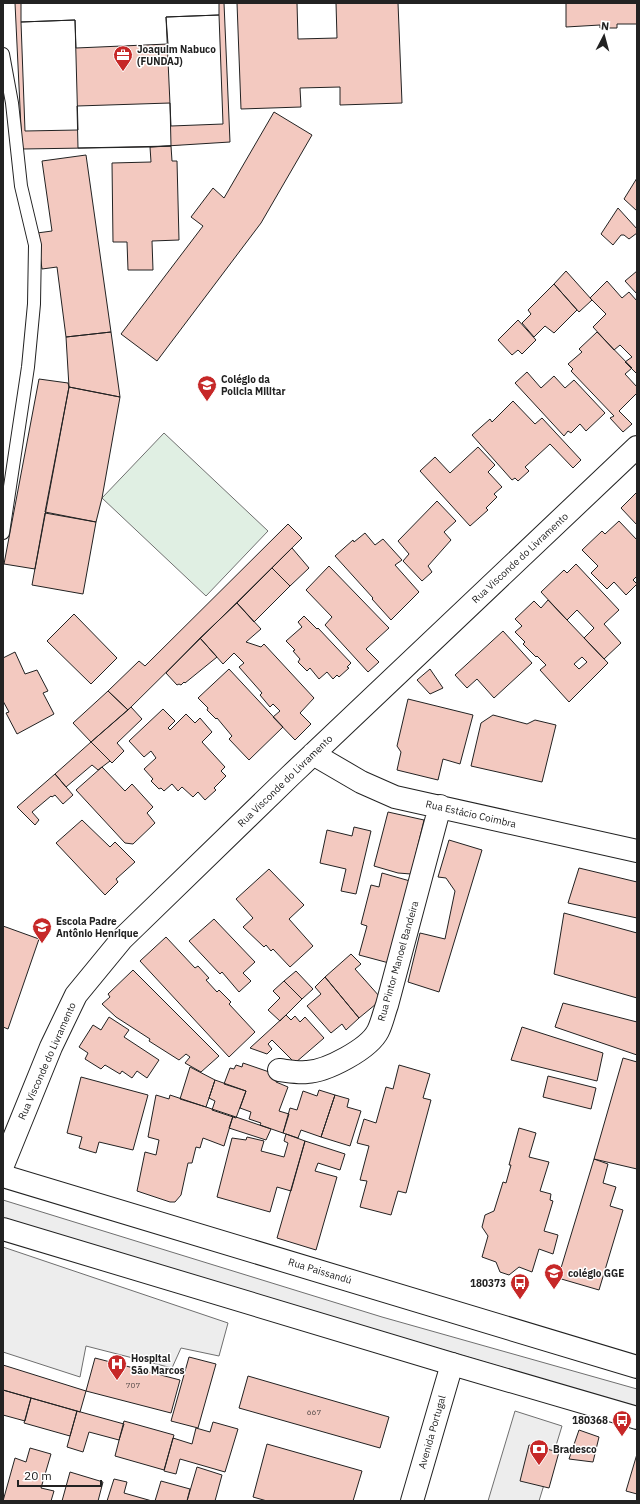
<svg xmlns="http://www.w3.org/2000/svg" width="640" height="1504" viewBox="0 0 640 1504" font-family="'IBM Plex Sans',sans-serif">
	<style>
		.green { fill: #e0efe3; stroke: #6f6f6f }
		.parking { fill: #ededed; stroke: #6f6f6f }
		.building { fill: #f3c9c0; stroke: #222; fill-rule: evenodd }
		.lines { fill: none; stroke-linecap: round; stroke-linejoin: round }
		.service-casing { stroke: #222; stroke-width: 14 }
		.minor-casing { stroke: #222; stroke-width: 24 }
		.trunk-casing { stroke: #222; stroke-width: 24 }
		.service { stroke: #fff; stroke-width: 12 }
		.minor { stroke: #fff; stroke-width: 22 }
		.trunk { stroke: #fff; stroke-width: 22 }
		.labels { text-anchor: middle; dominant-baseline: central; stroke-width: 3; stroke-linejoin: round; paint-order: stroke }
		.number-label { font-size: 8px; fill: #564c4a }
		.poi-label { font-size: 10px; font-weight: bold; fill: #222; stroke: #fff; text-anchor: start }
		.street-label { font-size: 10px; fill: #222; stroke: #fff }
	</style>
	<rect width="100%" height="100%" fill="#fff"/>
	<path class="green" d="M164 433 268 531 206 596 102 498Z"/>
	<path class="parking" d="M3 1200 382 1317 637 1389V1407L3 1220Z
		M3 1247 228 1323 219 1356 181 1348 172 1368 86 1346 80 1377 3 1352Z
		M515 1411 562 1426 539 1501H488Z"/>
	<path class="building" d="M15 3H224L230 142 150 147 22 149Z
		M21 3H219V15L166 17 168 44 76 48 75 20 21 22Z
		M237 3H297L298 39 337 38 336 3H398L402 103 340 105V87L300 88 301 107 241 109Z
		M566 3H637V24H617V28H600V25L566 27Z
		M219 15 223 124 171 126 166 17Z
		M75 20 78 130 25 131 21 22Z
		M170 103 171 146 78 148 77 106Z
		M274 112 312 135 261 223 157 361 121 334 203 226 191 217 213 188 224 198Z
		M171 146 172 161H177L179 240 152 241 153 270H128L127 242H113L112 163 151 162 150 147Z
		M86 155 111 332 66 337 57 267 42 269 37 233 52 231 42 161Z
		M637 178V211L624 199Z
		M618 208 637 229V233L629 239 624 235H621L613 245 601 234Z
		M566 271 592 300 579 312 554 284Z
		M637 271V294L625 281Z
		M607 281 622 298 629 292 637 301V374L625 362 632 357 620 345 614 350 593 327 606 314 590 298Z
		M554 284 577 310 554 333 545 326 534 337 522 323 531 314 528 310Z
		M518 320 536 340 522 354 518 350 512 355 498 340Z
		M111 332 120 397 69 387 66 337Z
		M597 332 632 368 625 374 637 387V393L619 411 632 424 623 432 610 418 614 416 571 371 573 369 568 364 582 352 579 349Z
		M527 372 541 388 554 376 565 388 574 380 605 413 586 431 580 424 571 433 568 431 564 436 515 383Z
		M39 379 68 383 69 387 35 569 4 564Z
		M69 387 120 397 102 498 96 522 45 512Z
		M513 401 535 424 542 418 581 460 573 468 550 444 525 467 529 471 518 481 515 478 512 480 472 435 490 419 492 422Z
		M478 447 495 465 488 472 502 487 494 494 497 497 486 508 488 510 470 526 420 471 435 457 450 473Z
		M637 492V525L621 508Z
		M437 501 456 521 444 532 451 540 428 566 432 572 422 581 403 561 409 554 398 541Z
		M45 513 96 522 83 594 32 585Z
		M619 521 637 540V576L633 580 637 584 626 595 614 582 607 589 591 573 598 566 582 550 602 531 605 534Z
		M288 524 302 538 128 710 108 691 139 661 145 666Z
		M365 533 375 545 383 539 402 560 395 565 419 592 391 620 372 599 373 598 335 556 353 540 354 542Z
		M292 548 309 568 290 586 272 568Z
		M576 564 619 610 604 624 621 643 604 659 584 638 594 628 577 610 567 620 541 592 564 570 567 573Z
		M329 566 389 628 366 649 379 662 368 672 325 625 332 617 306 590Z
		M272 568 290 586 254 622 237 603Z
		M548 600 608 663 569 702 540 670 546 665 537 656 536 657 523 644 525 642 515 632 522 626 515 619 534 601 541 608ZM582 657 587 662 579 669 574 664Z
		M237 603 261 629 246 642 261 647 264 644 314 698 300 713 311 724 295 740 273 717 280 711 273 704 270 707 260 695 262 693 239 667 244 663 234 653 223 664 200 638Z
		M74 614 117 658 91 684 47 641Z
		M304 616 317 629 318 628 351 663 347 667 349 668 339 677 337 675 333 679 327 672 319 679 310 668 307 671 298 662 300 659 293 651 295 650 286 641 302 627 298 622Z
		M503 631 532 663 494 698 477 679 467 688 455 675Z
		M200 638 217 657 185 683 184 682 181 685 179 684 177 685 166 673Z
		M15 652 25 674 37 670 48 691 43 693 54 714 17 734 6 713 9 712 3 701V658Z
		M229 669 283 727 249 760 229 739 232 736 217 718 216 719 207 710 208 708 198 698Z
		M430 669 443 688 430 694 417 680Z
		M108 691 128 710 91 742 73 723Z
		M408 699 473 715 460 764 443 759 438 780 397 770 401 752 397 746Z
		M131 707 142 719 117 743 124 751 112 763 91 742Z
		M163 709 175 721 168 728 170 730 186 714 195 723 200 718 212 732 202 742 225 767 221 771 226 776 214 788 216 790 205 800 198 792 193 797 182 787 178 791 172 784 164 791 161 788 159 789 151 781 153 779 144 769 156 758 151 751 144 757 129 741Z
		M493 715 527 724 535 720 556 725 542 782 471 766 481 723Z
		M91 742 110 761 98 770 92 765 66 787 55 774Z
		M102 767 125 791 132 784 153 807 147 813 155 823 133 844 125 843 76 790Z
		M55 774 73 795 63 804 55 795 52 797 51 796 32 812 39 820 35 825 17 807Z
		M388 812 424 820 411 874 398 873 374 866Z
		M82 820 110 847 115 842 135 862 116 879 118 882 105 895 56 843Z
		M354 827 371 831 356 894 341 891 346 869 320 863 327 830 352 836Z
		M449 840 482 850 439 992 408 982 420 933 445 939 455 891 446 878 438 877Z
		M579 868 637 882V918L568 903Z
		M269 869 304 905 289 919 313 946 290 967 273 949 271 951 266 945 264 947 243 927 253 918 236 899Z
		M382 873 410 881 389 963 359 955 367 926 361 924 371 885 379 887Z
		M564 913 637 933V998L554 974Z
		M214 919 255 962 243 973 251 981 239 992 222 972 220 974 189 941Z
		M3 926 39 939 8 1029 3 1027Z
		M166 937 195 968 198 966 209 978 206 980 217 992 219 990 231 1002 229 1004 255 1032 229 1057 140 961Z
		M351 954 361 964 355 969 380 997 376 1004 359 1018 325 977Z
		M133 970 219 1056 201 1072 185 1063 190 1057 186 1054 179 1060 149 1041 150 1039 116 1017 102 1004 110 997 108 994Z
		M296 971 313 989 302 999 284 981Z
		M325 977 359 1018 346 1030 342 1024 331 1033 307 1006 321 994 315 987Z
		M284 981 302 999 280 1021 268 1010 280 998 273 991Z
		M563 1003 637 1022V1055L555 1027Z
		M286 1015 291 1020 295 1016 300 1022 305 1017 324 1038 295 1063 272 1040 268 1044 272 1049 267 1054 250 1048Z
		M109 1017 129 1030 124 1037 159 1060 147 1078 137 1071 132 1078 122 1071 120 1074 105 1065 101 1069 85 1059 88 1053 79 1047 93 1025 101 1030Z
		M522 1027 603 1053 597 1081 511 1060Z
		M623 1058 637 1062V1169L594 1159Z
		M243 1063 278 1075 276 1082 288 1087 279 1111 289 1114 283 1133 260 1125 261 1123 249 1119 251 1112 240 1108 246 1091 224 1084 230 1068 234 1069 236 1065 242 1067Z
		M399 1065 430 1074 423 1098 431 1100 406 1193 398 1191 391 1215 360 1207 367 1181 360 1180 369 1146 357 1143 364 1119 376 1123 386 1087 393 1089Z
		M190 1067 215 1080 206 1107 180 1099Z
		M548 1076 596 1088 591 1109 543 1097Z
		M81 1077 148 1095 133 1150 99 1142 96 1153 79 1148 82 1137 67 1133Z
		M215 1080 246 1091 236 1118 212 1110 215 1101 209 1098Z
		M319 1090 335 1095 321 1137 301 1130 298 1138 283 1133 290 1108 297 1110 303 1091 317 1096Z
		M156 1095 169 1099 170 1095 233 1116 224 1146 203 1138 200 1148 196 1147 192 1163H188L181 1195 175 1202H170L137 1191 145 1152 156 1155 159 1140 148 1137Z
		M335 1095 349 1099 347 1107 361 1111 350 1146 321 1137Z
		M233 1116 271 1129 266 1140 229 1128Z
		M519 1128 536 1133 529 1157 549 1162 540 1191 551 1194 550 1200 553 1201 544 1231 558 1235 553 1254 539 1249 532 1272 519 1267 509 1275 500 1272 496 1262 482 1257 488 1236 482 1227 485 1215 494 1211 503 1182 506 1183 511 1165H509Z
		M286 1134 305 1141 291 1191 277 1187 270 1212 217 1197 232 1138 246 1140 247 1137 264 1141 261 1151 284 1157 288 1143 284 1141Z
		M305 1141 345 1154 340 1170 318 1163 315 1171 337 1177 316 1250 277 1238Z
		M594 1159 608 1164 603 1183 616 1187 610 1206 623 1210 599 1290 558 1278Z
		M189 1357 216 1364 198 1428 171 1421Z
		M95 1358 180 1380 171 1413 86 1391Z
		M3 1365 86 1391 80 1412 3 1390Z
		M248 1376 389 1417 380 1448 239 1408Z
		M3 1390 31 1398 25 1421 3 1415Z
		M31 1398 77 1411 70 1436 24 1423Z
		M77 1411 124 1424 119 1440 89 1432 83 1452 67 1447Z
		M124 1421 174 1435 164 1470 115 1456Z
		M213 1422 238 1429 225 1472 180 1459 176 1474 164 1471 173 1438 192 1444 196 1428 210 1432Z
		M579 1430 599 1437 593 1462 569 1459Z
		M267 1444 362 1471 353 1501H267L253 1497Z
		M529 1445 559 1452 549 1488 520 1481Z
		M30 1448 51 1454 41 1488 54 1491 51 1501H3L15 1458 26 1462Z
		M637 1454V1494L626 1491Z
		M197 1467 222 1475 215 1501H187Z
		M70 1472 103 1482 98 1501H62Z
		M114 1479 127 1482 124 1493 152 1501H107Z
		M161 1481 190 1489 187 1501H155Z"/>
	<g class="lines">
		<g class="service-casing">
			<path id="service" d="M3 54 12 103 21 186 35 245 34 304 28 367 3 533"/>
		</g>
		<g class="minor-casing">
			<path id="minor" d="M313 754 361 782 395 797 637 851
				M279 1070C288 1071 298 1073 307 1072 327 1071 369 1049 378 1031 382 1023 384 1013 387 1005L440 806
				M3 1165 51 1047 76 995 122 939 290 776 637 447
				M412 1501 452 1364"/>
		</g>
		<g class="trunk-casing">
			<path id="trunk" d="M3 1176 637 1367
				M3 1229 452 1364 637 1418"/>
		</g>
		<use href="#service" class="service"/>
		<use href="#minor" class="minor"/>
		<use href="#trunk" class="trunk"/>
	</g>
	<defs>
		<g id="office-pin" transform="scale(1)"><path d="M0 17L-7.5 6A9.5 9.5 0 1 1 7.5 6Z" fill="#c62828" stroke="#fff"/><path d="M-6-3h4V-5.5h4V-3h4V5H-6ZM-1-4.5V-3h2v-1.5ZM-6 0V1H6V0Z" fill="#fff"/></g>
		<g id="school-pin" transform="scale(1)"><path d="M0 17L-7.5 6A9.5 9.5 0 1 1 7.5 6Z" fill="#c62828" stroke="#fff"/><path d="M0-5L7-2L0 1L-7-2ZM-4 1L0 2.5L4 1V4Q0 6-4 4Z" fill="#fff"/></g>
		<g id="bus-pin" transform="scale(1)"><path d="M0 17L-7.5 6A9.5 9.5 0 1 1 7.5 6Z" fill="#c62828" stroke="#fff"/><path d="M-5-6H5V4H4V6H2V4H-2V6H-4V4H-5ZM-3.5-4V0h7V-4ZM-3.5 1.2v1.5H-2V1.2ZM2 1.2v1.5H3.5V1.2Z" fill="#fff"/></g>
		<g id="hospital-pin" transform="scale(1)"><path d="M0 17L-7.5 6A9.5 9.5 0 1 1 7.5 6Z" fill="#c62828" stroke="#fff"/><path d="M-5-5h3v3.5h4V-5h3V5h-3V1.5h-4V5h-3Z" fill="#fff"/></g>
		<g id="bank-pin" transform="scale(1)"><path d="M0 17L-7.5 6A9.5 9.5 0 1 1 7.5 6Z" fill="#c62828" stroke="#fff"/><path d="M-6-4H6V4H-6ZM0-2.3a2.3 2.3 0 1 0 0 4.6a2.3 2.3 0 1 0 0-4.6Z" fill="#fff"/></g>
	</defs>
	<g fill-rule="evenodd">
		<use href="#office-pin" x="123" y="55"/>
		<use href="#school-pin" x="207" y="385"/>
		<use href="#school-pin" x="42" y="927"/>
		<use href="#school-pin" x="554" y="1273"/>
		<use href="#bus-pin" x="520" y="1283"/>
		<use href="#hospital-pin" x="117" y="1364"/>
		<use href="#bus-pin" x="622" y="1420"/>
		<use href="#bank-pin" x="539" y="1449"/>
	</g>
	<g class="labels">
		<g class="number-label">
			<text x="133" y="1385">707</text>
			<text x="314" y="1412">667</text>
		</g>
		<g class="poi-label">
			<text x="137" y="49">Joaquim Nabuco<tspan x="137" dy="12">(FUNDAJ)</tspan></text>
			<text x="221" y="379">Colégio da<tspan x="221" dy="12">Policia Militar</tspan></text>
			<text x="56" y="921">Escola Padre<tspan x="56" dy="12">Antônio Henrique</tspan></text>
			<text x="568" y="1273">colégio GGE</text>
			<text x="506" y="1283" text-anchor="end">180373</text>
			<text x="131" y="1358">Hospital<tspan x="131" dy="12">São Marcos</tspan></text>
			<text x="608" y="1420" text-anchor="end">180368</text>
			<text x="553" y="1449">Bradesco</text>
		</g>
		<g class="street-label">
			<text transform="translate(520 558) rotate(-43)">Rua Visconde do Livramento</text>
			<text transform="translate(285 781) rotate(-44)">Rua Visconde do Livramento</text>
			<text transform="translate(471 814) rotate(13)">Rua Estácio Coimbra</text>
			<text transform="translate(398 961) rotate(-74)">Rua Pintor Manoel Bandeira</text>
			<text transform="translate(47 1061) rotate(-66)">Rua Visconde do Livramento</text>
			<text transform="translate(320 1271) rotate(17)">Rua Paissandú</text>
			<text transform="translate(432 1432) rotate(-74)">Avenida Portugal</text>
		</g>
	</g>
	<rect width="640" height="1504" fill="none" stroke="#222222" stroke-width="8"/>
	<g transform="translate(604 36) rotate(6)" stroke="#ffffff" stroke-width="3" paint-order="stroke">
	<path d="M0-3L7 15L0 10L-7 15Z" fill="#222222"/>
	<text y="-6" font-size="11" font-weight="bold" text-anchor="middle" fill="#222222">N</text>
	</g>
	<path d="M18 1480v6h83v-6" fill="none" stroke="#222222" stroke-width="2"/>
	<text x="24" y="1480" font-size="12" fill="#222222" stroke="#ffffff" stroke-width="3" paint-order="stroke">20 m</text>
</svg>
